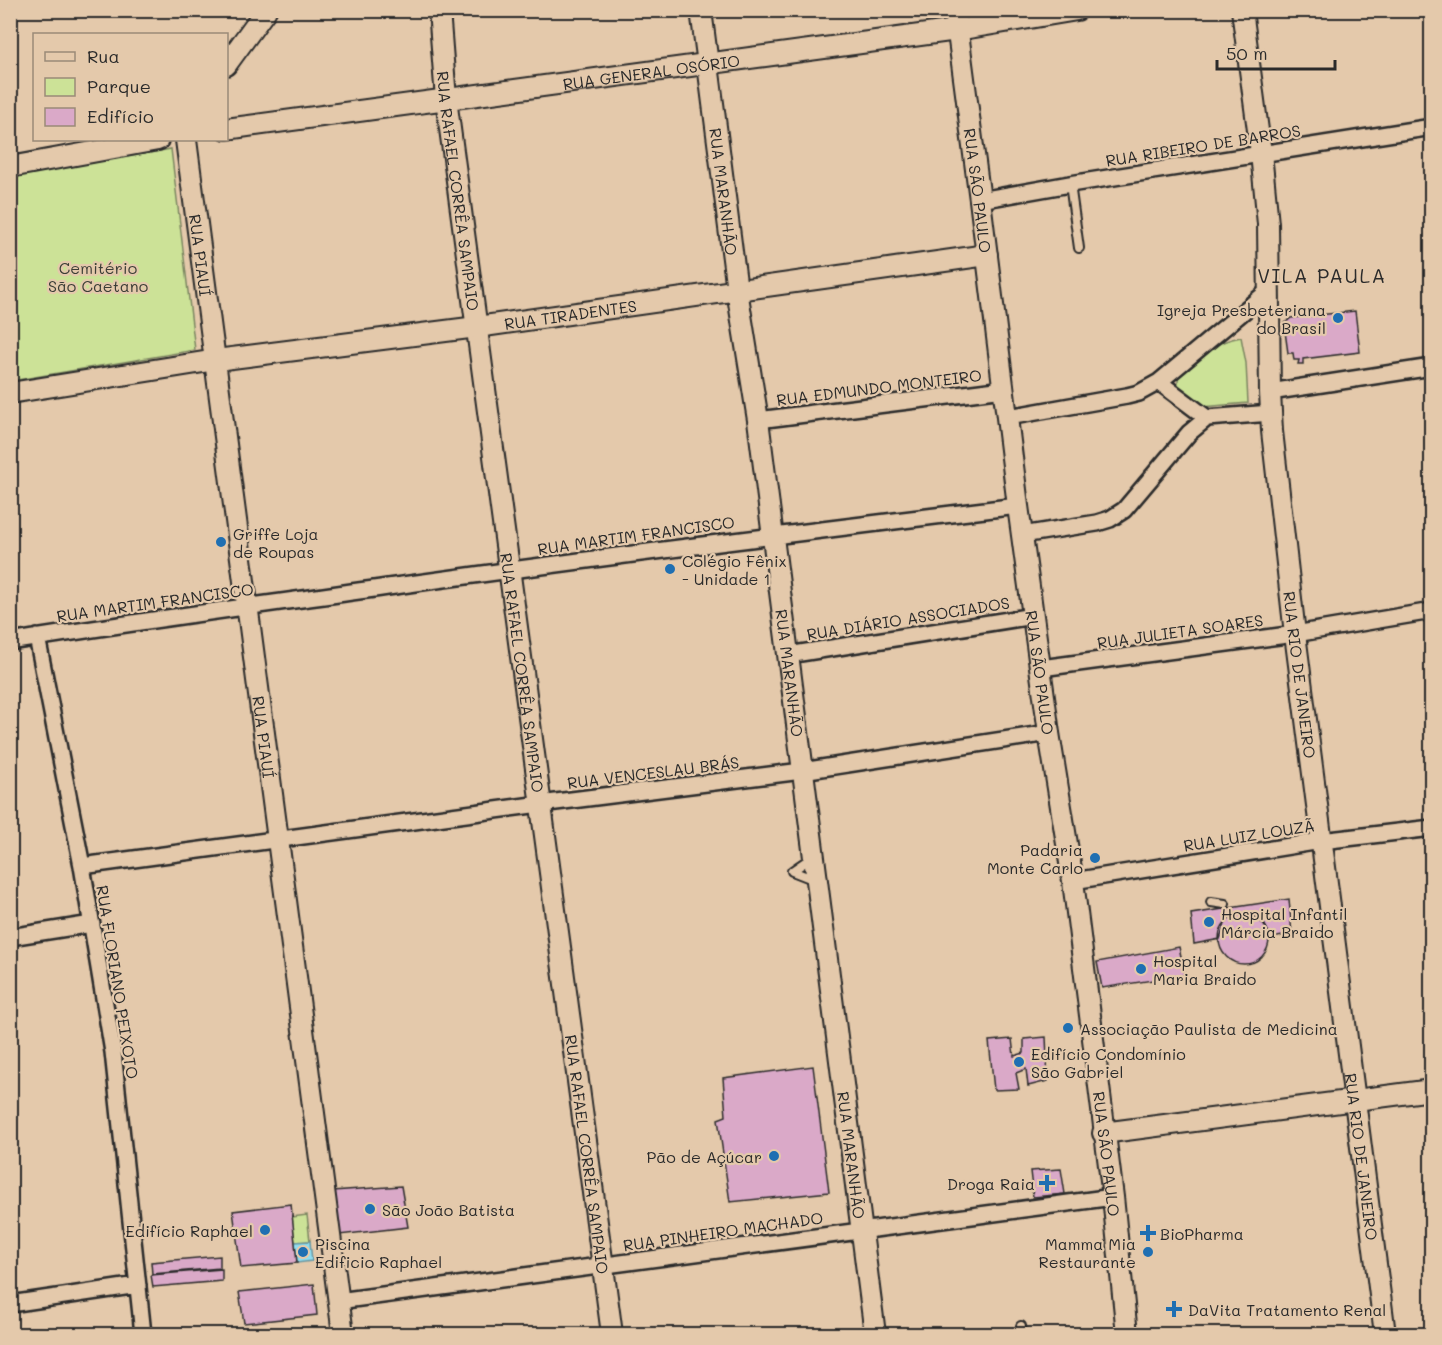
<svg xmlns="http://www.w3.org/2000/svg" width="1442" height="1345" viewBox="0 0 1442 1345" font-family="Mali,sans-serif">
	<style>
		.green { fill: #cce297; stroke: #7c8661; stroke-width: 1.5 }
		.water { fill: #91def0; stroke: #6896a1; stroke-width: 1.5 }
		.building { fill: #daa9c8; stroke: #2b2b2b; stroke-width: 1.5 }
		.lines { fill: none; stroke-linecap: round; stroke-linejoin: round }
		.service-casing { stroke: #2b2b2b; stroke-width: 12 }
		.minor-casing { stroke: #2b2b2b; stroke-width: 20 }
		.tertiary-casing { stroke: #2b2b2b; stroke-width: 24 }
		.service { stroke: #e4c9ab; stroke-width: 8 }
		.minor { stroke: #e4c9ab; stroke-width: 15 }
		.tertiary { stroke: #e4c9ab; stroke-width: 20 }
		.poi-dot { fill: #1f6fb2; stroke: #e4c9ab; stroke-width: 2 }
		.labels { text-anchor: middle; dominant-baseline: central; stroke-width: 4.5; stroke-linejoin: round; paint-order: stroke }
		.street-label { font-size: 16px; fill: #2b2b2b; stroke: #e4c9ab }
		.park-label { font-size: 16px; fill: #3b3d36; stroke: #e4c9ab }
		.poi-label { font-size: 16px; fill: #2b2b2b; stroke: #e4c9ab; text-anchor: start }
		.quarter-label { font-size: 20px; letter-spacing: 1.5px; fill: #2b2b2b; stroke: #e4c9ab }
	</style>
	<rect width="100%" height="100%" fill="#e4c9ab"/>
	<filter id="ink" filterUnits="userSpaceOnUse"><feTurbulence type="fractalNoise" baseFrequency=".0167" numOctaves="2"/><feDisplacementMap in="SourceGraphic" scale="12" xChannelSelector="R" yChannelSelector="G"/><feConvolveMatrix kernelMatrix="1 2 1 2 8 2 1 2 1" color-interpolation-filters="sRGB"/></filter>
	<g filter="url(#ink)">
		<path class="green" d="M171 149 195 350 11 381V177Z
			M1241 337 1246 363 1248 403 1202 407 1178 389V376C1199 356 1212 342 1241 337Z
			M307 1215 310 1241 295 1242 292 1217Z"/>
		<path class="water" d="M310 1241 312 1261 297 1263 295 1242Z"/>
		<path class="building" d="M1355 311 1360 352 1303 359V364H1298L1299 360H1294L1293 353H1288L1284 324 1291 318Z
			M1289 899 1292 934 1273 938 1260 920 1245 914H1232L1225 924 1220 939 1194 944 1191 914Z
			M1219 939a25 25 0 1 1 50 0a25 25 0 1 1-50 0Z
			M1179 947 1185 975 1102 988 1097 962Z
			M1046 1037 1048 1081 1028 1086 1026 1069 1016 1073 1019 1089 994 1090 989 1041 1012 1039 1014 1056 1024 1053V1039Z
			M813 1066 829 1192 730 1202 718 1119 726 1116 723 1078Z
			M1061 1169 1065 1194 1033 1197 1030 1171Z
			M401 1186 408 1227 339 1235 333 1191Z
			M291 1204 297 1263 241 1268 233 1211Z
			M220 1256V1268L152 1274 151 1262Z
			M222 1269V1281L153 1287 151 1275Z
			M314 1284 317 1315 244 1323 239 1292Z"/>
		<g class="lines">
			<g class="service-casing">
				<path id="service" d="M1070 184 1079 248
					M811 858 792 871 815 880
					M1211 902 1225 904
					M1021 1326 1022 1334"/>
			</g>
			<g class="minor-casing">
				<path id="minor" d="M980 200 1070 184 1432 127
					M1159 382 1207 418
					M1270 392 1432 367
					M1008 417 1127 396 1139 393 1159 382 1268 291
					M758 420 1004 389
					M1022 535 1097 523 1110 519 1124 510 1189 433 1207 418 1271 413
					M37 637 82 866 113 1052 143 1334
					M10 642C138 621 267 604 395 586 602 557 810 531 1018 506
					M788 655 1033 616
					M1041 668 1295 634 1432 611
					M82 866 540 804 802 771 1049 733
					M1073 881 1321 841 1432 828
					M10 937 92 924
					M338 1301 1113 1197
					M10 1304 138 1285"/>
			</g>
			<g class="tertiary-casing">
				<g id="tertiary">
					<path id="s1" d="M439 10 446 99 612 1334"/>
					<path id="s2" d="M701 10 737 290 758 420 875 1334"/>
					<path id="s3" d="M955 10 980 200 1018 506 1049 733 1073 881 1113 1197 1127 1334"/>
					<path id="s4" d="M1242 10 1261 153 1268 224 1270 392 1272 431 1295 634 1385 1334"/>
					<path d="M226 65 266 10"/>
					<path id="s5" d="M226 129 957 30 1077 10"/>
					<path id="s6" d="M186 140 343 1334"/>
					<path d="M10 167 158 140"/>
					<path id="s7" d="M10 393 216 360 477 327 987 255"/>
					<path d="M1103 1133 1432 1090"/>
				</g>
			</g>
			<use href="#service" class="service"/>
			<use href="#minor" class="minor"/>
			<use href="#tertiary" class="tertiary"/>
		</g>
	</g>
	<g class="poi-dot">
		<circle cx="1338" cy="318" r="6"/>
		<circle cx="221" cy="542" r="6"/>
		<circle cx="670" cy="569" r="6"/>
		<circle cx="1095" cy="858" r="6"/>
		<circle cx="1209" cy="922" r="6"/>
		<circle cx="1141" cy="969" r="6"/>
		<circle cx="1068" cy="1028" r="6"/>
		<circle cx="1019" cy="1062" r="6"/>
		<circle cx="774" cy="1156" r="6"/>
		<path d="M1044 1174h6v6h6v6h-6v6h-6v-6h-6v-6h6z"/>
		<circle cx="370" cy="1209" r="6"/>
		<circle cx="265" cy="1230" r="6"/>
		<path d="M1145 1224h6v6h6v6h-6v6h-6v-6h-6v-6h6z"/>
		<circle cx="303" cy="1252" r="6"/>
		<circle cx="1148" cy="1252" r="6"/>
		<path d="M1171 1300h6v6h6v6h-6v6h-6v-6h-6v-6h6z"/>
	</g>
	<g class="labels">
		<g class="street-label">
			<text stroke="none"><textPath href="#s5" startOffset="429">RUA GENERAL OSÓRIO</textPath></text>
			<text transform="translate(1203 145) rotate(-9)">RUA RIBEIRO DE BARROS</text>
			<text stroke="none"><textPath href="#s1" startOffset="182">RUA RAFAEL CORRÊA SAMPAIO</textPath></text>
			<text stroke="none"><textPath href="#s2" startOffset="183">RUA MARANHÃO</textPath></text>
			<text stroke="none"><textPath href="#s3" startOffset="182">RUA SÃO PAULO</textPath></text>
			<text stroke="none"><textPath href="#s6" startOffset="116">RUA PIAUÍ</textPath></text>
			<text stroke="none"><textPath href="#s7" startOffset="566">RUA TIRADENTES</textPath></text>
			<text transform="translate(879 387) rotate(-7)">RUA EDMUNDO MONTEIRO</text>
			<text transform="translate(636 535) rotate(-8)">RUA MARTIM FRANCISCO</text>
			<text transform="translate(155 602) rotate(-8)">RUA MARTIM FRANCISCO</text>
			<text transform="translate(908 618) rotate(-9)">RUA DIÁRIO ASSOCIADOS</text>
			<text transform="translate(1180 631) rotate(-8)">RUA JULIETA SOARES</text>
			<text stroke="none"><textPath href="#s2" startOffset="669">RUA MARANHÃO</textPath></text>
			<text stroke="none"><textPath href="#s1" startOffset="668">RUA RAFAEL CORRÊA SAMPAIO</textPath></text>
			<text stroke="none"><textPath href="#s3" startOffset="668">RUA SÃO PAULO</textPath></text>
			<text stroke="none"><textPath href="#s4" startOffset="668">RUA RIO DE JANEIRO</textPath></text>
			<text stroke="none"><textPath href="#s6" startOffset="602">RUA PIAUÍ</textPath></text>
			<text transform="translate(653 772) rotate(-7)">RUA VENCESLAU BRÁS</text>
			<text transform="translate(1249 835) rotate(-9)">RUA LUIZ LOUZÃ</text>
			<text transform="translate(118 982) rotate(81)">RUA FLORIANO PEIXOTO</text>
			<text stroke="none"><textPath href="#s1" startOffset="1154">RUA RAFAEL CORRÊA SAMPAIO</textPath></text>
			<text stroke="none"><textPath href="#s2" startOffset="1155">RUA MARANHÃO</textPath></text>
			<text stroke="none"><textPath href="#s3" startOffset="1154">RUA SÃO PAULO</textPath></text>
			<text stroke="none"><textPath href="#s4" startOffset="1154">RUA RIO DE JANEIRO</textPath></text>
			<text transform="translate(723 1231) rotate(-8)">RUA PINHEIRO MACHADO</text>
		</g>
		<g class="park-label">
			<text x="98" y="267">Cemitério<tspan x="98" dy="18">São Caetano</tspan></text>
		</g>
		<g class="poi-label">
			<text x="1326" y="309" text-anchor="end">Igreja Presbeteriana<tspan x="1326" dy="18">do Brasil</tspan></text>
			<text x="233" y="533">Griffe Loja<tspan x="233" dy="18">de Roupas</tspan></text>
			<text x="682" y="560">Colégio Fênix<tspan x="682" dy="18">- Unidade 1</tspan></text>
			<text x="1083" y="849" text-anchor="end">Padaria<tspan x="1083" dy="18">Monte Carlo</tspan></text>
			<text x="1221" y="913">Hospital Infantil<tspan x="1221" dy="18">Márcia Braido</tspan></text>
			<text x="1153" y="960">Hospital<tspan x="1153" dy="18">Maria Braido</tspan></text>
			<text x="1080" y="1028">Associação Paulista de Medicina</text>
			<text x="1031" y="1053">Edifício Condomínio<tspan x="1031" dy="18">São Gabriel</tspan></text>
			<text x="762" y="1156" text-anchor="end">Pão de Açúcar</text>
			<text x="1035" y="1183" text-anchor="end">Droga Raia</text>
			<text x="382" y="1209">São João Batista</text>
			<text x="253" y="1230" text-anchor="end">Edifício Raphael</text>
			<text x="1160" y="1233">BioPharma</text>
			<text x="315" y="1243">Piscina<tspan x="315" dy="18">Edificio Raphael</tspan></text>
			<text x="1136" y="1243" text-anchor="end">Mamma Mia<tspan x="1136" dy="18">Restaurante</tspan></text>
			<text x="1188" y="1309">DaVita Tratamento Renal</text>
		</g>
		<g class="quarter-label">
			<text x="1322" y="275">VILA PAULA</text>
		</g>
	</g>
	<rect width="1442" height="1345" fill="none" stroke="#e4c9ab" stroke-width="36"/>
	<rect x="18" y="18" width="1406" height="1309" fill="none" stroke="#2b2b2b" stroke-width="2" filter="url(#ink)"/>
	<rect x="33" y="33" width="195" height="108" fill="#e4c9ab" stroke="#9a8a78" stroke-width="1.5"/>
	<rect x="45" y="52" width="30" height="9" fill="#e4c9ab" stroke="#9a8a78" stroke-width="1.5"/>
	<text x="87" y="63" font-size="18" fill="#2b2b2b">Rua</text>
	<rect x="45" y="78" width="30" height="18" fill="#cce297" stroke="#9a8a78" stroke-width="1.5"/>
	<text x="87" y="93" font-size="18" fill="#2b2b2b">Parque</text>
	<rect x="45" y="108" width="30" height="18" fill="#daa9c8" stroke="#9a8a78" stroke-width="1.5"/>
	<text x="87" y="123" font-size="18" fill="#2b2b2b">Edifício</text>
	<path d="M1217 60v9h118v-9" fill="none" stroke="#2b2b2b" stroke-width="3"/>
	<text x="1226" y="60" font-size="18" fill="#2b2b2b" stroke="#e4c9ab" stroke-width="4.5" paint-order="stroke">50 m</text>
</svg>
